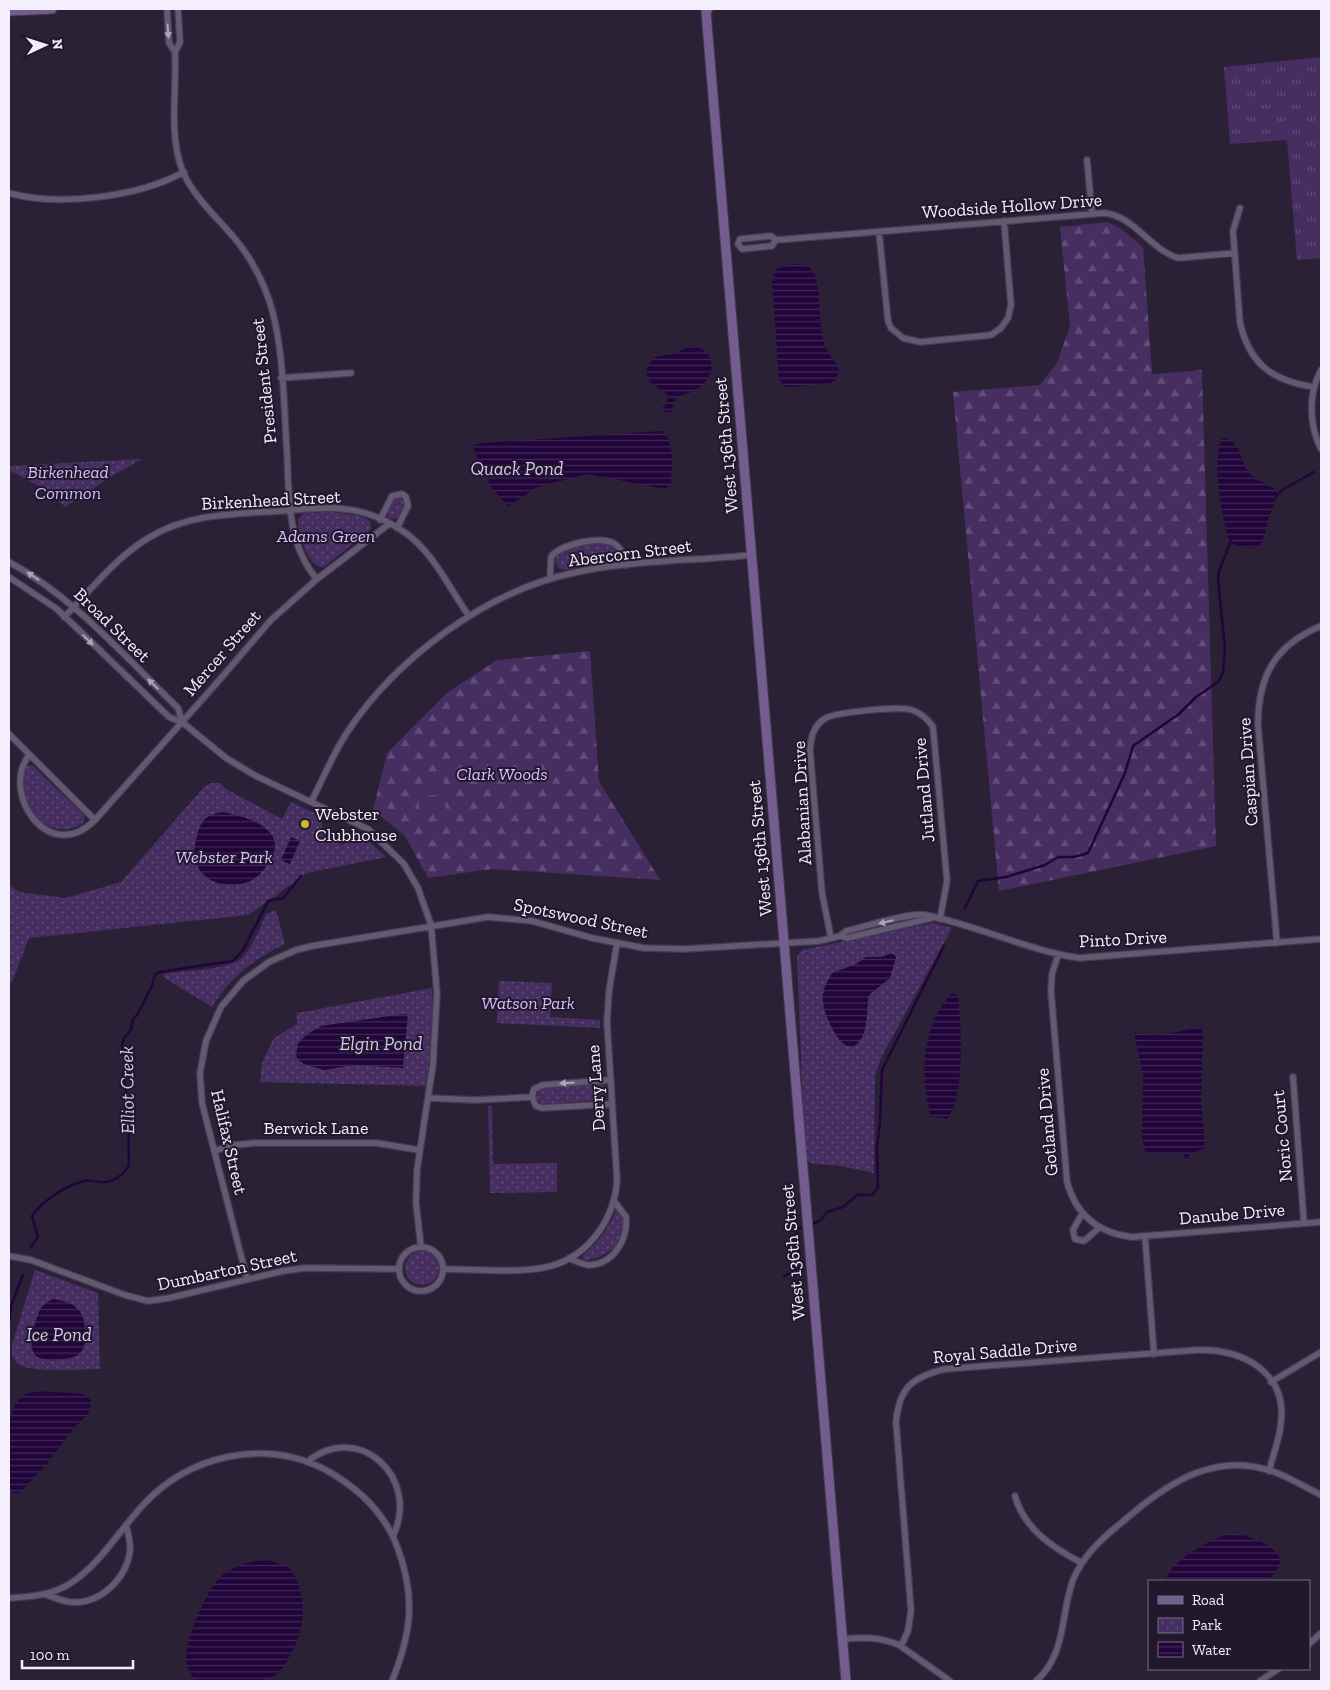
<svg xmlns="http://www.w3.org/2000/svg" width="1330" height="1690" viewBox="0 0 1330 1690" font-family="'Zilla Slab',serif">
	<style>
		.grass { fill: url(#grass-tufts) }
		.forest { fill: url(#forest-firs) }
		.park { fill: url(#park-dots) }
		.pitch { fill: #462e61 }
		.water { fill: url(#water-rules) }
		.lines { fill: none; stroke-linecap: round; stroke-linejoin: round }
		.stream { stroke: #21043a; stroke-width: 2.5 }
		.street-casing { stroke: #443c4e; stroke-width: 8 }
		.secondary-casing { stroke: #443c4e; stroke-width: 11 }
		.street { stroke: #635972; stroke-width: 5.5 }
		.secondary { stroke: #735d8e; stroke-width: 9 }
		.oneway { fill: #aca4b8 }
		.poi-dot { fill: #d6b534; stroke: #21182c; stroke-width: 2 }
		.labels { text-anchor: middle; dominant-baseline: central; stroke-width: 4; stroke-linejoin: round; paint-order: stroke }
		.street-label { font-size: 18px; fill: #f4effd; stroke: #21182c }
		.park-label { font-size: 18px; font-style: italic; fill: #d9befe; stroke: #21182c }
		.poi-label { font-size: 18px; fill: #f4effd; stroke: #21182c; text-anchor: start }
		.water-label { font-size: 19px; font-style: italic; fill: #d6c5f0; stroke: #21182c }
	</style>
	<defs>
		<pattern id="grass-tufts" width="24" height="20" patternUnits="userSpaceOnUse" patternTransform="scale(1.25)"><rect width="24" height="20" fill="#462e61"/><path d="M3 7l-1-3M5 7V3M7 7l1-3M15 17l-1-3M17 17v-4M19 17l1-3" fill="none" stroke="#614d79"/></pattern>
		<pattern id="forest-firs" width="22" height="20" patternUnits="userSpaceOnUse" patternTransform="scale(1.25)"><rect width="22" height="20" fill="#462e61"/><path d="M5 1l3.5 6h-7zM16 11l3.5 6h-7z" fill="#614d79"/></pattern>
		<pattern id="park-dots" width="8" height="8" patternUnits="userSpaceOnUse" patternTransform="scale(1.25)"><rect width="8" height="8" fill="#462e61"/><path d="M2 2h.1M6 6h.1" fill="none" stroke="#614d79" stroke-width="1.8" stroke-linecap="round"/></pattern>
		<pattern id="water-rules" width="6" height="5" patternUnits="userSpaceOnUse" patternTransform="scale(1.25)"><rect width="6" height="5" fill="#21043a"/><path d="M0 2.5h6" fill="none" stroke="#422957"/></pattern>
	</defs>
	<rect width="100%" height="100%" fill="#2a2137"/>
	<path class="grass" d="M1321 57V258L1297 260 1287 140 1230 144 1224 67Z"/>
	<path class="forest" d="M1107 222 1120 228 1143 247 1152 374 1202 370 1216 846 999 891 953 392 1040 385 1057 363 1070 326 1060 227Z
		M590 651 599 781 660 880 491 869 428 878 405 836 373 810 387 753 447 693 497 660Z"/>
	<path class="park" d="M142 459 112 476 65 507 49 491 9 470V466Z
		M402 496 405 504 399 517 393 519 388 517 387 512 395 497Z
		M328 512 349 514 364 517 370 521 371 529 324 567C309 570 297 532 298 519L304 513Z
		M603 543C612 545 621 548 620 559L564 570 560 569 555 562C558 544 588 544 603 543Z
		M32 765 81 812 85 816 84 822C69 834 51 829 36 821 23 798 16 793 26 766Z
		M211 783H220L226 789 282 819 291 802 321 816 323 834 342 845 360 834 386 857 307 873 248 915 29 938 12 982H9V885L19 892 66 898 121 882 205 786Z
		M276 910 285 944C255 958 229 978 212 1007L163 977 164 974C185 970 230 971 244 956 254 944 260 927 266 914Z
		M933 923 952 928 882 1056 875 1075 874 1173 841 1166 814 1164 805 1160 797 956 802 950Z
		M499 981 552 983 550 1017 600 1020V1028L497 1023Z
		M432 988 433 1030 426 1086 260 1082 262 1063 273 1039 297 1024V1013Z
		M599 1083 605 1086 608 1092 601 1100 543 1104 536 1099 540 1088Z
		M488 1106H492L493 1164 557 1163V1192L490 1193Z
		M616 1210C639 1232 608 1260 584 1260L582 1256C598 1242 608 1230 616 1210Z
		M405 1268a17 17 0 1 1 34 0a17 17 0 1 1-34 0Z
		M35 1270 98 1293 100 1369C83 1369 29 1374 17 1363 12 1358 12 1352 12 1345Z"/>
	<path class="pitch" d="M444 782 445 794 418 796 417 784Z
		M445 798 446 810 419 812V800Z"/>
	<path class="water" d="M791 264C799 264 807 263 812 270 823 287 817 323 824 343 827 353 836 361 839 370L836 380 830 383 791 387 784 386 779 379 772 281 776 269Z
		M691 345C713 348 719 372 701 386 694 393 684 394 676 397L671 413 663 411 662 408 666 404 669 396C654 383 635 380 655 357L675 354Z
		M661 431C676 440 672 468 671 483L665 489 588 474 537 487 509 506C492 493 478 466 473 445L482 443Z
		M1222 438C1240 439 1240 459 1248 471 1257 483 1272 484 1277 492 1277 501 1274 503 1271 511 1266 523 1267 535 1259 547 1249 550 1235 549 1228 538 1222 515 1211 460 1222 438Z
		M223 812C258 819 297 835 260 874 243 892 204 888 196 862 193 854 195 844 197 836 201 819 207 815 223 812Z
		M291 837 300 841 290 864 281 860Z
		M892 953 896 957 890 978 869 995C866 1010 869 1022 862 1037 846 1068 824 1016 823 1002 821 992 827 982 832 973L856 964 866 957H881Z
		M952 993 958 995C961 1024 966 1096 947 1119L934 1117 930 1113C919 1074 923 1023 952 993Z
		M403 1014 408 1015 403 1068 355 1065 324 1070 304 1064 297 1059 296 1054 298 1044 306 1035 321 1026Z
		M1203 1026 1201 1100 1205 1148 1190 1154 1187 1161 1183 1154C1176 1154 1148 1154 1145 1152L1142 1139 1143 1076 1134 1032C1155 1039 1182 1031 1203 1026Z
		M53 1299C61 1300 73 1303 78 1309 86 1317 89 1344 80 1353 74 1358 66 1359 58 1360 52 1361 41 1360 36 1356 26 1349 36 1317 41 1308 44 1304 49 1301 53 1299Z
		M41 1391 83 1394 91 1400 89 1413 73 1429 45 1466 20 1493H13L9 1489C9 1465 3 1417 19 1399 25 1393 33 1392 41 1391Z
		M1236 1533C1253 1538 1271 1543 1281 1559L1278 1568 1268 1581H1165C1169 1561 1216 1535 1236 1533Z
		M268 1560 289 1567C309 1596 306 1628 289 1657 285 1664 280 1674 272 1677 253 1686 217 1681 196 1681 191 1676 187 1668 186 1661 184 1642 207 1589 221 1576 235 1565 251 1561 268 1560Z"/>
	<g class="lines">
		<path class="stream" d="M1276 497 1282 490 1314 472
			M965 908 978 881 1006 877 1045 865 1058 857H1074L1088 853 1125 773 1133 746 1179 714 1196 697 1218 682 1223 673 1225 648 1218 580 1219 571 1231 541
			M810 1225 821 1220 827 1212 843 1207 857 1195H872L878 1188 877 1147 880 1122 882 1070 944 946
			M31 1247 38 1237 32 1216C42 1201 67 1185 84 1181 91 1179 94 1182 100 1182 111 1184 124 1175 129 1165L128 1106 123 1073 127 1066 122 1046 124 1038 131 1030 133 1019 137 1015 151 988 155 975 159 972 233 961 243 950 268 901 283 898 301 876
			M784 1276 793 1272 800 1262 797 1229 805 1226
			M9 1321 12 1303 23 1275"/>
		<g class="street-casing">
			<path id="street" d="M167 9 169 43 175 52C177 91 168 135 183 172 195 199 218 218 236 240 255 263 269 293 275 322 284 364 284 410 287 453 289 496 287 545 317 579
				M175 52 180 42 178 9
				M1087 160 1092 213
				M9 193C59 207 138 197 184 172
				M1240 208 1233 231 1240 323C1250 365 1273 381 1314 387
				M879 232 888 321 891 328 903 338 920 342 991 335 1001 328 1008 318 1011 305 1004 221
				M771 236 776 240 772 246 742 249 738 244 740 239Z
				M776 240 1105 213C1135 217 1150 249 1178 258L1235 253
				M1321 370C1308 394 1309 425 1321 449
				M281 378 351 373
				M380 520 392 496 402 494 406 497 408 506 397 528
				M9 562C74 597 125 657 178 708L182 722
				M9 577 57 609 169 717 182 722 226 758 256 776 368 829 404 864 418 888 431 925 437 993 433 1064 417 1170 416 1203 421 1247
				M550 579 551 557C560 544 602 535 615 544 622 549 624 557 627 565
				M64 617C92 589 117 556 150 537 190 513 235 514 280 511 301 510 323 506 344 509 366 511 389 521 407 534 435 555 449 588 469 616
				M9 734 95 820C49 866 0 794 29 755
				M311 802C323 779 332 756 346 734 396 658 487 590 577 572 634 560 694 561 751 555
				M95 820 215 685 271 620 317 579 389 524
				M840 936 847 938 932 918
				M831 938 822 893 810 750C811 737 813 727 824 719 834 712 900 706 912 710 921 713 928 719 933 727L947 881 940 919
				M1277 943 1258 725C1258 676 1275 645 1321 626
				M1058 955 1052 974 1051 991 1067 1182C1076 1215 1098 1233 1132 1237L1321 1222
				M1293 1077 1304 1223
				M610 1080 543 1085 534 1089 532 1097 536 1106 542 1108 612 1104
				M429 1098 475 1100 532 1097
				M214 1151 234 1145 255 1143H376L419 1150
				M1082 1214 1073 1230 1075 1239 1084 1241 1099 1228
				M1145 1236 1154 1354
				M399 1269a22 22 0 1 1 44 0a22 22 0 1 1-44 0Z
				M9 1256 31 1260 125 1295 148 1301 169 1298 283 1271 305 1268 399 1269
				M569 1258C575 1261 581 1264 588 1265 613 1265 628 1240 626 1217L614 1201
				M443 1269C476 1269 520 1274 551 1266 590 1255 615 1218 617 1179L607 1022 609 991 617 943
				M247 1279 202 1103 200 1073 206 1041 221 1007 243 981 269 962 296 950 312 946 488 917 532 921 592 938 644 948 685 949 819 941 840 936 846 931C863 927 910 912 925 915 977 925 1026 950 1079 958L1321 939
				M1271 1382 1321 1352
				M307 1462C358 1420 421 1477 393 1536
				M1015 1496C1024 1529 1053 1548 1082 1563
				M44 1594C53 1597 62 1601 70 1602 100 1605 126 1579 130 1551 131 1542 128 1534 126 1525
				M9 1598C30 1597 53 1595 71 1583 100 1564 119 1531 143 1505 189 1455 264 1438 326 1470 358 1488 386 1514 398 1549 416 1598 411 1634 392 1681
				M844 1639C864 1637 880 1637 899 1645L950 1681
				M1309 1644 1321 1633
				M901 1646 908 1631 911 1610 896 1422C899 1388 912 1377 945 1369L1197 1350C1240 1348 1287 1371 1281 1422 1280 1438 1273 1455 1269 1471
				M1036 1681C1067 1654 1060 1615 1073 1580 1084 1553 1105 1536 1127 1518 1170 1481 1218 1450 1277 1473 1292 1479 1307 1488 1321 1495
				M1260 1681 1278 1669"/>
		</g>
		<g class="secondary-casing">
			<path id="secondary" d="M708 9 706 12 846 1681
				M9 11 52 9"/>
		</g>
		<use href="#street" class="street"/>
		<use href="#secondary" class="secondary"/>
	</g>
	<defs><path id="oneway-solid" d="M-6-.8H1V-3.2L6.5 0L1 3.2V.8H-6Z" transform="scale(1.25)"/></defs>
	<g class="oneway">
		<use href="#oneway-solid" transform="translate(168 31) rotate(86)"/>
		<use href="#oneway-solid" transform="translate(33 576) rotate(-146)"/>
		<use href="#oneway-solid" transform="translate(88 640) rotate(44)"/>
		<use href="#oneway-solid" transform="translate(153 684) rotate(-136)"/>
		<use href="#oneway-solid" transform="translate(886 922) rotate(167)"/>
		<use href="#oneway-solid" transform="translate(567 1083) rotate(176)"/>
	</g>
	<circle class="poi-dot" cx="305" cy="824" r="5"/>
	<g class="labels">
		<g class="street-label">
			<text transform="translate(1012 206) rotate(-4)">Woodside Hollow Drive</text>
			<text transform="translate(264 381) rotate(-96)">President Street</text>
			<text transform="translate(726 445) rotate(-95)">West 136th Street</text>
			<text transform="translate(271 500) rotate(-3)">Birkenhead Street</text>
			<text transform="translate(630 553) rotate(-7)">Abercorn Street</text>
			<text transform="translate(112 625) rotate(44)">Broad Street</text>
			<text transform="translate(222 653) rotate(-49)">Mercer Street</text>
			<text transform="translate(1248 772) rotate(-94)">Caspian Drive</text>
			<text transform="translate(924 790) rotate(-95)">Jutland Drive</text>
			<text transform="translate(802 803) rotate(-93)">Alabanian Drive</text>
			<text transform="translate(760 848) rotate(-95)">West 136th Street</text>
			<text transform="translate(581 918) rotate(12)">Spotswood Street</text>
			<text transform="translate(1123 939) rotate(-3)">Pinto Drive</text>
			<text transform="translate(596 1088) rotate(-94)">Derry Lane</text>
			<text transform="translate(1047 1122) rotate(-95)">Gotland Drive</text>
			<text x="316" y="1128">Berwick Lane</text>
			<text transform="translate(1282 1136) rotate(-95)">Noric Court</text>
			<text transform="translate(229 1142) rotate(77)">Halifax Street</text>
			<text transform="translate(1232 1214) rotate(-5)">Danube Drive</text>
			<text transform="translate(793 1252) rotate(-95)">West 136th Street</text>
			<text transform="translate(227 1270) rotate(-12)">Dumbarton Street</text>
			<text transform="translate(1005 1351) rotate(-5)">Royal Saddle Drive</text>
		</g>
		<g class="park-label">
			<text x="68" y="472">Birkenhead<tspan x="68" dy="21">Common</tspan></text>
			<text x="326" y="536">Adams Green</text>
			<text x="502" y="774">Clark Woods</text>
			<text x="224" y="857">Webster Park</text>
			<text x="528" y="1003">Watson Park</text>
		</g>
		<g class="poi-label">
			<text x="315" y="814">Webster<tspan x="315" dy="21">Clubhouse</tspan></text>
		</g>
		<g class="water-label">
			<text x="517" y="468">Quack Pond</text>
			<text x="381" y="1043">Elgin Pond</text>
			<text transform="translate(127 1090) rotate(-91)">Elliot Creek</text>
			<text x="59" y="1334">Ice Pond</text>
		</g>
	</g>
	<rect width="1330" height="1690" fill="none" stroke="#f4effd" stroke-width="20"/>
	<rect x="1148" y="1580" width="162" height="90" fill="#21182c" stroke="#756e80"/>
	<rect x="1158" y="1596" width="25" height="8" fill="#735d8e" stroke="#756e80"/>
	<text x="1192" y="1605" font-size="15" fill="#f4effd">Road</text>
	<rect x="1158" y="1618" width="25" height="15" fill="url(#park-dots)" stroke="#756e80"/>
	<text x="1192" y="1630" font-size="15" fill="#f4effd">Park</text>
	<rect x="1158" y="1642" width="25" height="15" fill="url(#water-rules)" stroke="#756e80"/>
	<text x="1192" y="1655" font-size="15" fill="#f4effd">Water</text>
	<g transform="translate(45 45) rotate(86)" stroke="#21182c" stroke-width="4" paint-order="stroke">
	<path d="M0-4L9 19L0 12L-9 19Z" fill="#f4effd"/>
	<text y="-8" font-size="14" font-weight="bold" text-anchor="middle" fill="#f4effd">N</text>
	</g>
	<path d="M22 1660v8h111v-8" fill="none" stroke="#f4effd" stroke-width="2.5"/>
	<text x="30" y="1660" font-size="15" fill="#f4effd" stroke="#21182c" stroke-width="4" paint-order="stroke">100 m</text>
</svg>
